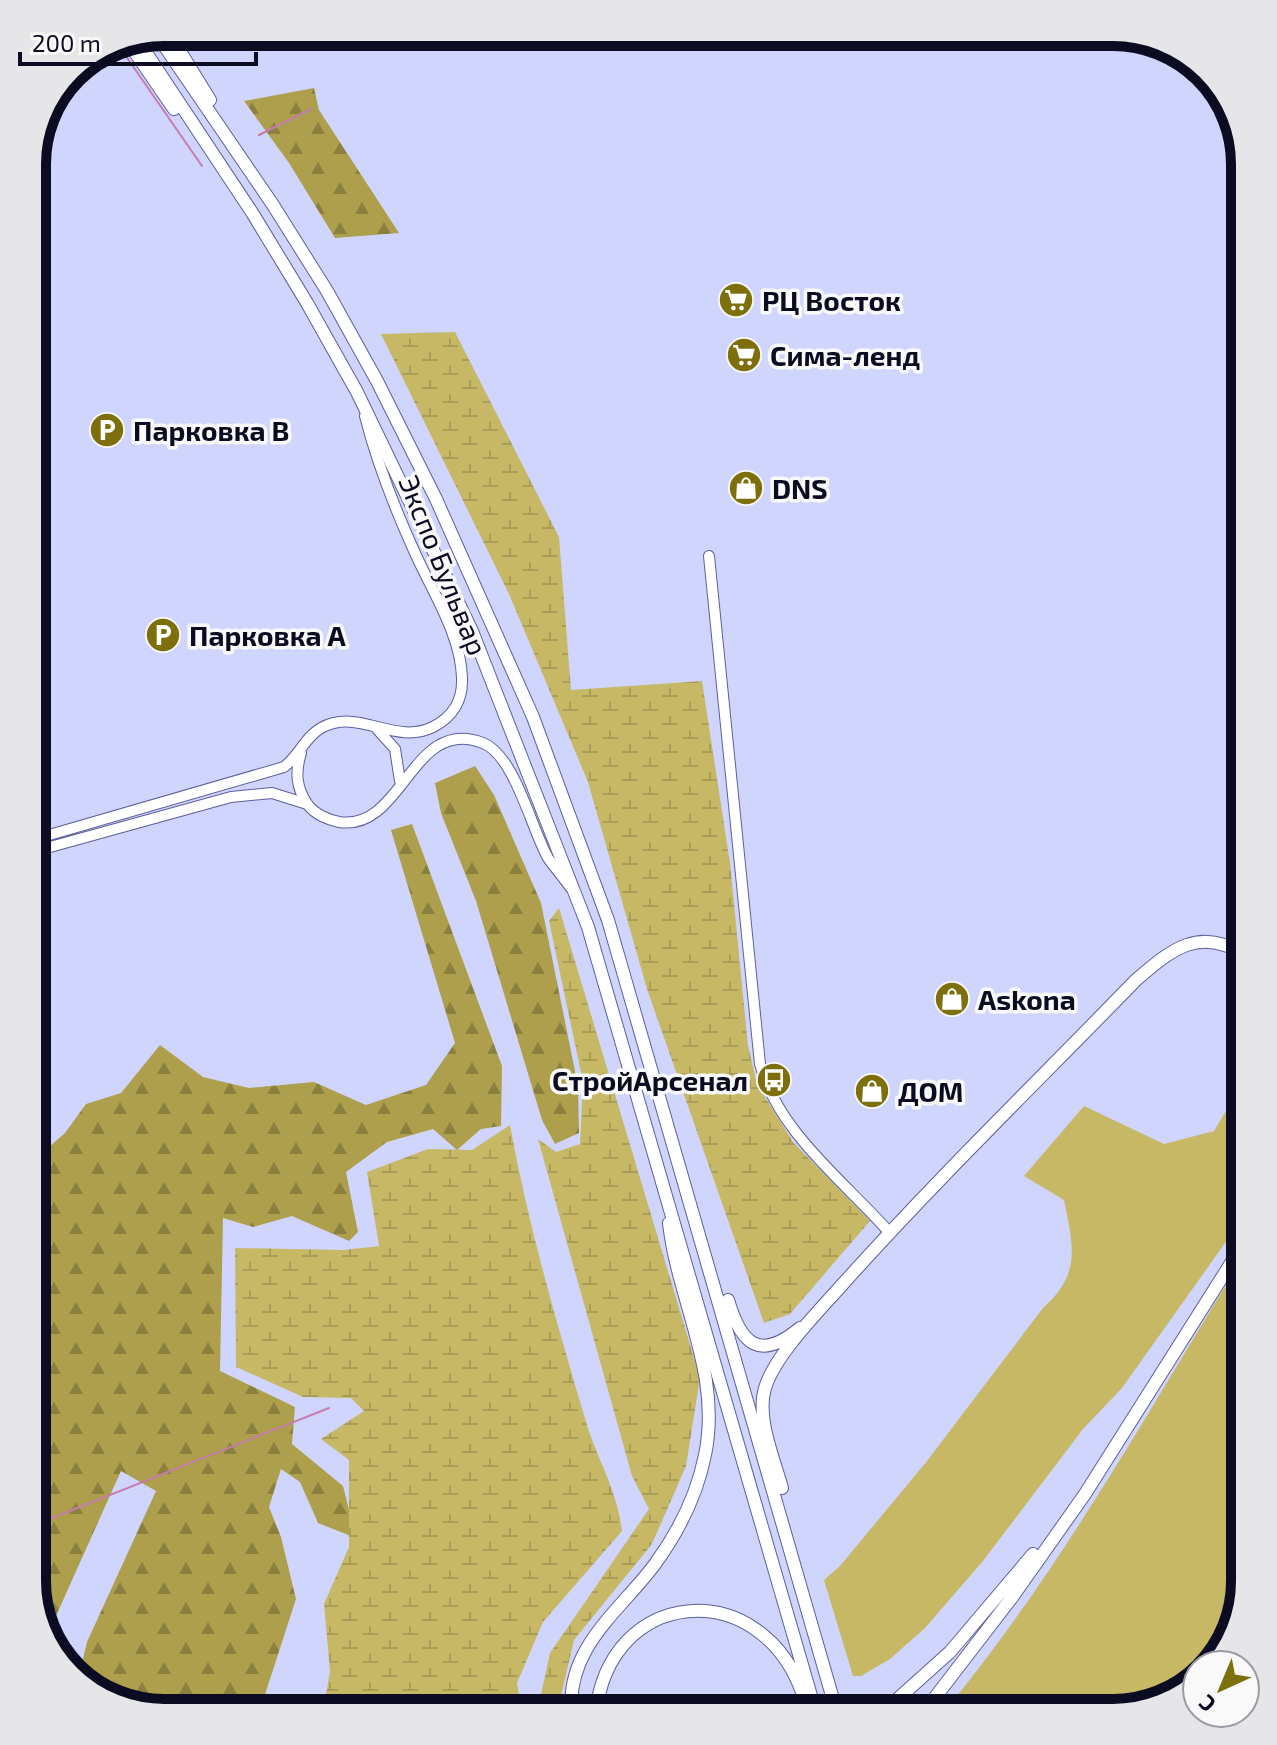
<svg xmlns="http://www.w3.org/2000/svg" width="1277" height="1745" viewBox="0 0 1277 1745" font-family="'Exo 2',sans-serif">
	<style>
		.green { fill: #c6b865 }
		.forest { fill: url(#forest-firs) }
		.wetland { fill: url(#wetland-marsh) }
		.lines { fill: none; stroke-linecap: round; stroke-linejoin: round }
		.stream { stroke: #c47dac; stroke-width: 2 }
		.minor-casing { stroke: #5c5f9a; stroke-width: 12 }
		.major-casing { stroke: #5c5f9a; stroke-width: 14 }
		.minor { stroke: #fff; stroke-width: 10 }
		.major { stroke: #fff; stroke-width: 12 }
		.labels { text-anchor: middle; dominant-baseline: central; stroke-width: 7; stroke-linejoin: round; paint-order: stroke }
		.poi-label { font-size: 28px; font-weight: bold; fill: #0b0b22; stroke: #f9f9f9; text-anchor: start }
		.street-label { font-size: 28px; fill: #0b0b22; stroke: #f9f9f9 }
		.rim { fill: none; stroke: #0b0b22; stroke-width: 10 }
	</style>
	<defs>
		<pattern id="forest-firs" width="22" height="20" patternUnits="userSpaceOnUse" patternTransform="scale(2)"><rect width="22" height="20" fill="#ad9f4b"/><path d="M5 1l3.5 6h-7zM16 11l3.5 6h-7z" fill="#8b803e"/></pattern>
		<pattern id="wetland-marsh" width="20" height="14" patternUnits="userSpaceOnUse" patternTransform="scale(2)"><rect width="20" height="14" fill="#c6b865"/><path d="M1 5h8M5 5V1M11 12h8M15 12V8" fill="none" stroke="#a99d57"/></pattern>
	</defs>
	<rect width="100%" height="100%" fill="#d0d5fe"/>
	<path class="green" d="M1245 1079V1215L1122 1388 1083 1429 983 1561 925 1628 890 1659 861 1676H853L824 1580 840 1566 927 1461 1043 1308C1082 1273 1073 1246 1064 1200L1024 1176 1084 1106 1164 1144 1214 1131Z
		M1245 1254V1557C1235 1600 1244 1631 1209 1665H1197V1677L1179 1695 1113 1713H943C1060 1572 1149 1409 1245 1254Z"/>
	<path class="forest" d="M314 88 319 110 399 233 335 238 289 163 244 101Z
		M475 766 494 795 541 903 578 1086 579 1133 555 1144 542 1120 476 901 441 813 435 783Z
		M412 824 502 1066 501 1126 481 1129 457 1150 433 1129 387 1142 346 1172 358 1232 349 1241 292 1216 253 1227 223 1218 220 1371 295 1407 292 1444 343 1486 356 1538 318 1523 300 1482 281 1469 269 1507 281 1537 296 1599 259 1713H156L98 1695 79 1676 87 1642 156 1491 121 1471 47 1636C35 1590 23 1559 44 1514L32 1497V1162L65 1133 86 1104 121 1093 160 1045 203 1077 249 1088 314 1082 366 1105 426 1085 455 1043 391 830Z"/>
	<path class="wetland" d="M455 332 559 537 571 690 702 681 730 863 748 1046 757 1084 793 1142 870 1221 790 1314 764 1323 647 989 588 782 509 594 381 334Z
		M559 908 700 1378 686 1466 652 1544 574 1640 557 1713H537L550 1653 649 1509 632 1476 538 1139 556 1152 580 1144 583 1082 549 921Z
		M510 1125C528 1225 557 1324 586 1422 598 1461 617 1490 622 1531L543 1622 517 1683 522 1713H323L330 1671 324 1604 349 1547V1460L321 1439 364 1411 351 1398 303 1397 236 1367 235 1248 344 1250 379 1246 367 1172 428 1149 472 1150Z"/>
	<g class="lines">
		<path class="stream" d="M121 49 202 166
			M259 135 311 109
			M32 1526 329 1408"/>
		<g class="minor-casing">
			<path id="minor" d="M709 556 760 1064C779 1133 843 1180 889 1232
				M377 729 395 749 400 781
				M301 753C295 772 296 788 308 805 315 814 328 820 339 822 403 832 412 715 483 743 515 756 531 828 548 858 555 868 563 877 570 887
				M32 840 284 767C299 756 305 737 321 728 359 707 394 746 433 727 453 717 463 700 462 678 461 635 432 591 415 553 395 509 377 463 365 416
				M32 852 231 797 272 793 307 804"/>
		</g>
		<g class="major-casing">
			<path id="major" d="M168 32 210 100
				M157 35 273 205 327 291 377 381 436 499 533 717 608 920 837 1713
				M139 42 253 214 307 303 357 392 472 631 588 927 816 1713
				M130 45 174 109
				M728 1300C741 1344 759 1362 800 1328
				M782 1488C774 1459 756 1418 765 1388 775 1355 818 1312 841 1286 935 1181 1037 1082 1136 980 1172 949 1199 926 1245 955
				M572 1713C565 1648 621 1610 655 1564 679 1531 697 1495 705 1455 722 1373 678 1302 669 1223
				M596 1713C609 1588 759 1574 802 1692
				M882 1713 950 1652 1033 1554
				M923 1713 1013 1596 1085 1494 1245 1241"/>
		</g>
		<use href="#minor" class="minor"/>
		<use href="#major" class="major"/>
	</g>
	<defs>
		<g id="supermarket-disc" transform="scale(1.8)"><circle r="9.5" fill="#7d6f0c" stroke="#f9f9f9"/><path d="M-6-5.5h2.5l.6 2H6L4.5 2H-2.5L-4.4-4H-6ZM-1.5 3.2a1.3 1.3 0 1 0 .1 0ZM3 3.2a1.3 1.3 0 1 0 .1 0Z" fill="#fff"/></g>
		<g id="parking-disc" transform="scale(1.8)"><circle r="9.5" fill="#7d6f0c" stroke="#f9f9f9"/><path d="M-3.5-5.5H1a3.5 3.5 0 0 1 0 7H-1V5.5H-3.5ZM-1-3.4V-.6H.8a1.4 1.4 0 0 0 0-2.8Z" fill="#fff"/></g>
		<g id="shop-disc" transform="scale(1.8)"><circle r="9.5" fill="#7d6f0c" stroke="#f9f9f9"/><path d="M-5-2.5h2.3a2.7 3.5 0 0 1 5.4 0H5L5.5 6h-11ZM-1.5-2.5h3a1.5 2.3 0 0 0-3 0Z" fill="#fff"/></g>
		<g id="bus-disc" transform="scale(1.8)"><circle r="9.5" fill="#7d6f0c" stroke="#f9f9f9"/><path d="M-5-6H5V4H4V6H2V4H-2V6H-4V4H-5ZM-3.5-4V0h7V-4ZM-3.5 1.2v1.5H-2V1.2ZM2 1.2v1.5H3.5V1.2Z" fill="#fff"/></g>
	</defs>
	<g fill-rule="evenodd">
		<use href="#supermarket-disc" x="736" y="300"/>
		<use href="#supermarket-disc" x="744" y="355"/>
		<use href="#parking-disc" x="107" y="430"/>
		<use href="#shop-disc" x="746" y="488"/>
		<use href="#parking-disc" x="163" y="635"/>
		<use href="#shop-disc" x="952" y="999"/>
		<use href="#bus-disc" x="774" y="1080"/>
		<use href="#shop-disc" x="872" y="1091"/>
	</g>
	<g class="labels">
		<g class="poi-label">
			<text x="762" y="300">РЦ Восток</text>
			<text x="770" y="355">Сима-ленд</text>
			<text x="133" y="430">Парковка B</text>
			<text x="772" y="488">DNS</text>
			<text x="189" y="635">Парковка A</text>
			<text x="978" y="999">Askona</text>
			<text x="748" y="1080" text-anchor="end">СтройАрсенал</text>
			<text x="898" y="1091">ДОМ</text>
		</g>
		<g class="street-label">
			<text transform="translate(444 565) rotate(68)">Экспо Бульвар</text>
		</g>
	</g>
	<path d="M0 0H1277V1745H0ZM164 46H1113A118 118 0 0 1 1231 164V1581A118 118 0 0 1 1113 1699H164A118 118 0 0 1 46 1581V164A118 118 0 0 1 164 46Z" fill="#e6e6e8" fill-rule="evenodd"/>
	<path class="rim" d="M164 46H1113A118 118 0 0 1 1231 164V1581A118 118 0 0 1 1113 1699H164A118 118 0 0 1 46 1581V164A118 118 0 0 1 164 46Z"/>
	<g transform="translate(1221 1689) rotate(224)"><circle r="38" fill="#f9f9f9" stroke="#9a9aa3" stroke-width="2"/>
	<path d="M0-6L14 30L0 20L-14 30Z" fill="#7d6f0c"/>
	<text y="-12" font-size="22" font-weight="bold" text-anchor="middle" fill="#0b0b22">С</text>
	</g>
	<path d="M20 52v12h236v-12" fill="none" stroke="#0b0b22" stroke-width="4"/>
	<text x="32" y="52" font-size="24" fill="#0b0b22" stroke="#f9f9f9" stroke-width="6" paint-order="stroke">200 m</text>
</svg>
